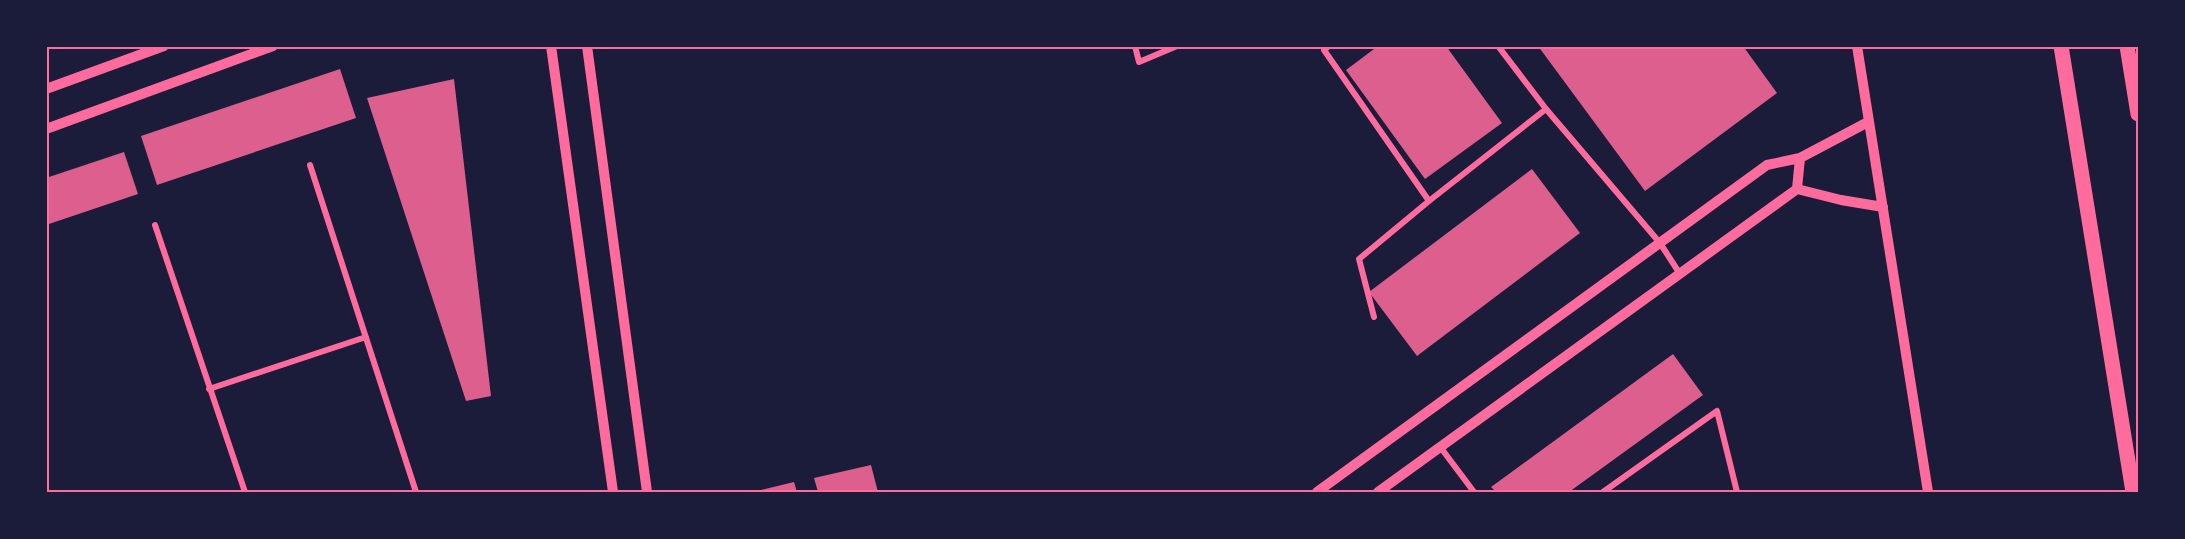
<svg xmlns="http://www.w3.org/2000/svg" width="2185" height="539" viewBox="0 0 2185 539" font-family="'Asap Condensed',sans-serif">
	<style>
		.building { fill: #dd5f8e }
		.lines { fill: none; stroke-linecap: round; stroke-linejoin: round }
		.minor { stroke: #ff6b9d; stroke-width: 6 }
		.tertiary { stroke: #ff6b9d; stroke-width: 10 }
		.primary { stroke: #ff6b9d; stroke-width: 15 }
		.neatline { fill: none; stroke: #ff6b9d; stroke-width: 2 }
	</style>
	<rect width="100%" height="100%" fill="#1b1b3a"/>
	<path class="building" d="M1378 46H1446L1502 123 1425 179 1346 70Z
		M1538 46H1743L1777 93 1645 191Z
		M340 69 356 118 157 185 141 136Z
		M454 79 491 396 466 401 367 98Z
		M124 152 138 194 46 225V178Z
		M1532 169 1580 233 1417 356 1369 292Z
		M1673 354 1703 395 1569 492H1496L1491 487Z
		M871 465 878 492H818L814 478Z
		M794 482 797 492H753Z"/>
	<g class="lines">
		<path class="minor" d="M1135 46 1139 62 1177 46
			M1329 46 1324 50 1429 201 1546 109
			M1498 46 1546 109 1660 243 1680 274
			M310 165 416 492
			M155 225 245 492
			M1374 317 1359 259 1429 201
			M209 389 366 337
			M1441 448 1474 492
			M1603 492 1717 411 1737 492"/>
		<path class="tertiary" d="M551 46 613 492
			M587 46 647 492
			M1857 46 1928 492
			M46 89 164 46
			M46 129 273 46
			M1797 189 1841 200 1883 207
			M1317 492 1767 165 1800 158 1868 122
			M1378 492 1797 189 1800 158"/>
		<path class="primary" d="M2061 46 2133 492
			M2127 46 2138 114"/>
	</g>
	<rect width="2185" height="539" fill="none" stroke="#1b1b3a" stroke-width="96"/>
	<rect x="48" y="48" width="2089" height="443" class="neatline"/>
</svg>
